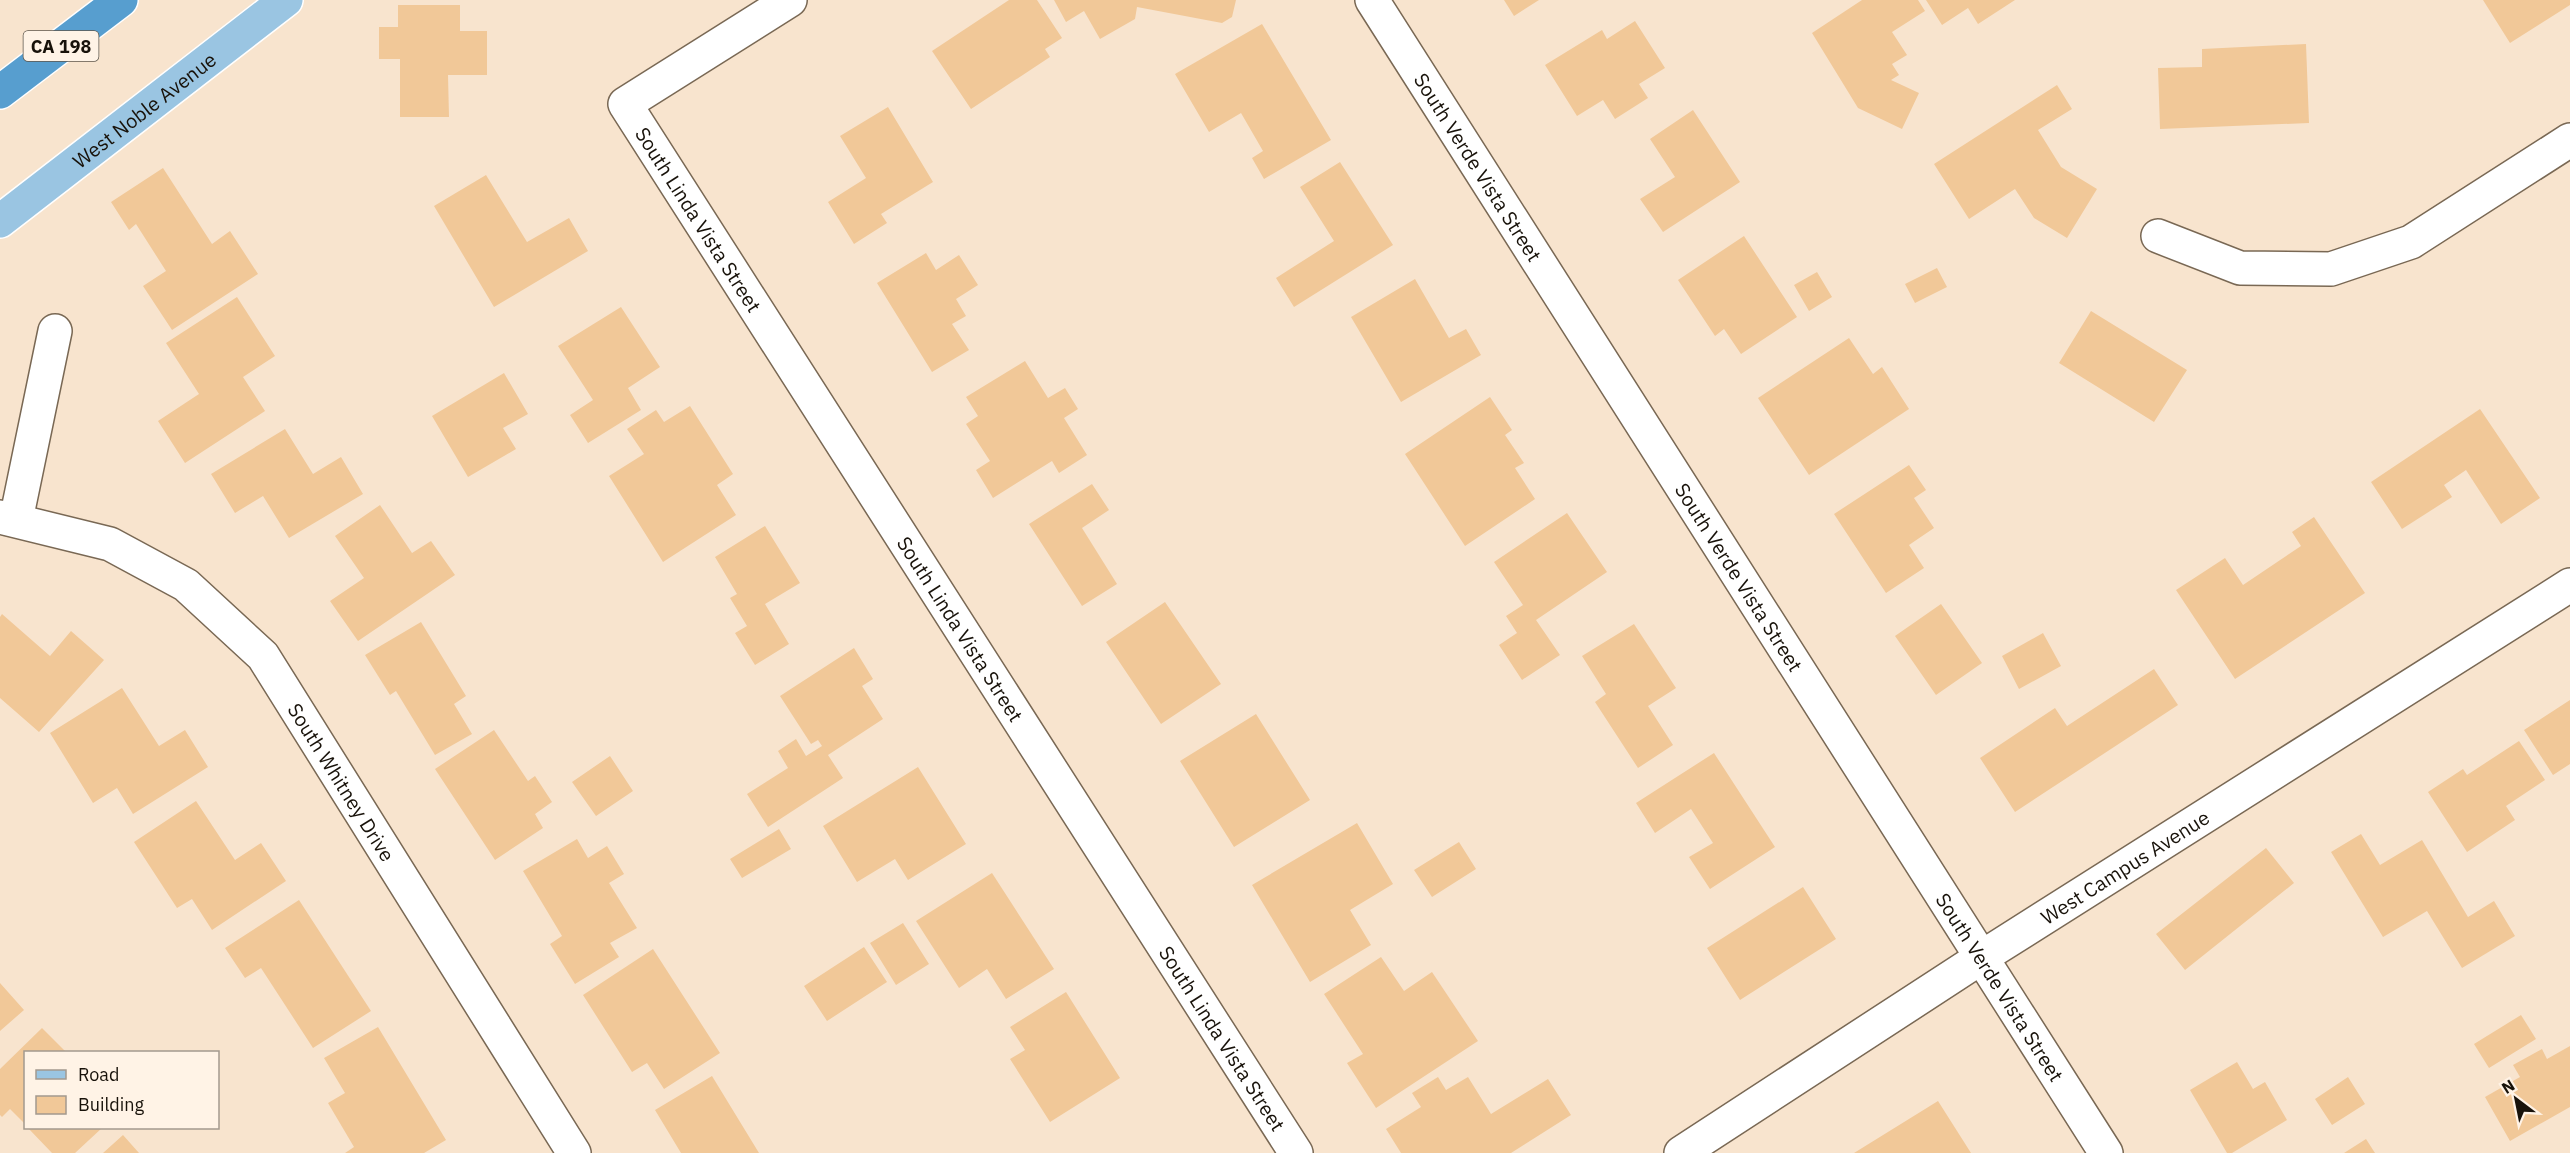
<svg xmlns="http://www.w3.org/2000/svg" width="2570" height="1153" viewBox="0 0 2570 1153" font-family="'IBM Plex Sans',sans-serif">
	<style>
		.building { fill: #f1c898 }
		.lines { fill: none; stroke-linecap: round; stroke-linejoin: round }
		.minor-casing { stroke: #796854; stroke-width: 36 }
		.major-casing { stroke: #fff; stroke-width: 36 }
		.highway-casing { stroke: #fff; stroke-width: 36 }
		.minor { stroke: #fff; stroke-width: 33 }
		.major { stroke: #9ac5e2; stroke-width: 33 }
		.highway { stroke: #579ecf; stroke-width: 33 }
		.labels { text-anchor: middle; dominant-baseline: central; stroke-width: 6; stroke-linejoin: round; paint-order: stroke }
		.shield { fill: #fff3e6; stroke: #5d564c; stroke-width: 1.5 }
		.shield-label { font-size: 18px; font-weight: bold; fill: #18120a }
		.street-label { font-size: 20px; fill: #18120a; stroke: #fff3e6 }
	</style>
	<rect width="100%" height="100%" fill="#f8e4ce"/>
	<path class="building" d="M1009 0H1037L1062 38 1045 49 1050 57 971 109 932 51Z
		M1054 0H1236L1232 17 1222 23 1137 7 1135 19 1100 39 1084 11 1066 22Z
		M1504 0H1539L1514 16Z
		M1862 0H1918L1925 11 1892 32 1907 55 1892 64 1899 75 1891 80 1919 93 1902 129 1858 108 1812 33Z
		M1926 0H2015L1978 24 1968 8 1942 25Z
		M2483 0H2570V5L2510 43Z
		M398 5H460V31H487V75H448L449 117H400V59H379V27H398Z
		M1635 21 1665 68 1639 84 1648 98 1615 119 1603 100 1577 116 1545 65 1602 30 1607 39Z
		M1262 24 1331 140 1264 179 1252 158 1263 151 1241 113 1209 132 1175 74Z
		M2306 44 2309 123 2160 129 2158 68 2202 67V49Z
		M2057 85 2072 109 2038 130 2061 167 2097 189 2067 238 2034 218 2015 189 1969 219 1934 164Z
		M888 107 933 182 881 214 887 223 854 244 828 202 866 178 840 136Z
		M1693 110 1740 182 1663 232 1640 199 1675 177 1650 139Z
		M1340 162 1393 245 1294 307 1276 278 1334 241 1300 187Z
		M163 168 212 244 230 231 258 274 172 330 143 286 166 271 136 224 129 230 111 202Z
		M486 175 527 242 569 218 588 251 494 307 434 206Z
		M1744 236 1797 317 1741 354 1724 329 1715 336 1678 280Z
		M926 253 936 270 959 255 978 285 956 299 966 316 952 324 969 350 932 372 877 283Z
		M1937 268 1947 287 1915 303 1905 284Z
		M1817 272 1832 297 1809 311 1794 285Z
		M1415 279 1449 338 1466 329 1481 355 1401 402 1351 317Z
		M237 297 275 356 243 377 265 411 185 463 158 421 199 394 166 343Z
		M621 307 660 367 628 388 641 410 588 443 570 415 593 400 558 346Z
		M2091 311 2187 370 2154 422 2059 363Z
		M1849 338 1873 374 1882 367 1909 409 1809 475 1758 398Z
		M1025 361 1048 398 1065 388 1078 409 1064 418 1087 455 1059 473 1052 461 993 498 976 470 990 461 966 424 978 416 966 397Z
		M504 373 528 414 503 428 516 449 468 477 432 416Z
		M1490 397 1512 430 1505 435 1524 463 1515 468 1535 499 1465 546 1405 454Z
		M690 406 733 474 717 485 736 515 663 562 609 476 644 454 627 429 656 410 664 422Z
		M2480 409 2540 498 2501 524 2466 470 2444 485 2452 497 2402 529 2371 482Z
		M285 429 313 474 341 457 363 494 289 538 263 496 235 513 211 474Z
		M1909 465 1926 490 1914 498 1934 528 1909 545 1924 568 1886 593 1834 514Z
		M1092 484 1109 510 1082 528 1117 584 1082 606 1029 524Z
		M380 505 412 553 431 541 455 575 358 641 330 601 364 578 335 536Z
		M1567 513 1607 572 1536 620 1560 655 1522 680 1499 645 1517 633 1506 616 1523 605 1494 562Z
		M2314 517 2365 593 2235 679 2176 590 2225 558 2243 585 2301 546 2292 532Z
		M765 526 800 583 765 604 789 644 755 665 735 633 747 626 730 598 737 594 715 557Z
		M1165 602 1221 684 1161 724 1106 642Z
		M1941 604 1982 663 1936 695 1895 636Z
		M2 614 50 656 71 631 104 660 39 732 0 698V617Z
		M421 622 466 696 454 704 472 734 435 755 396 691 390 695 365 655Z
		M1634 624 1676 688 1648 706 1673 745 1638 768 1595 702 1606 694 1582 656Z
		M2043 633 2061 666 2019 689 2002 656Z
		M854 648 873 679 862 686 883 719 828 755 843 778 768 827 747 794 788 768 778 751 796 739 806 756 822 746 818 740 811 744 780 696Z
		M2154 669 2178 705 2015 812 1980 758 2055 708 2067 726Z
		M122 688 159 746 185 730 208 767 133 814 117 788 93 803 50 733Z
		M2570 700V764L2553 775 2524 730Z
		M1256 714 1310 800 1234 847 1180 761Z
		M494 730 528 781 535 776 552 802 535 814 543 828 495 860 435 769Z
		M2519 741 2545 780 2506 806 2515 820 2467 852 2428 792 2463 769 2467 775Z
		M1714 753 1775 847 1710 889 1689 857 1713 843 1691 809 1655 833 1636 803Z
		M610 756 633 791 596 816 572 782Z
		M918 767 966 844 908 880 895 859 857 882 823 826Z
		M196 801 235 860 261 843 286 881 212 930 192 899 177 908 134 842Z
		M1357 823 1393 884 1350 910 1371 945 1310 982 1252 885Z
		M779 829 791 849 742 878 730 859Z
		M2361 834 2380 865 2422 840 2468 917 2494 901 2515 936 2462 968 2427 911 2383 937 2331 852Z
		M577 839 588 858 607 846 624 874 609 883 637 928 610 943 619 957 575 984 550 944 562 936 523 871Z
		M1459 842 1476 869 1432 897 1414 870Z
		M2266 848 2294 883 2185 970 2156 934Z
		M992 873 1054 969 1006 999 987 969 959 988 916 921Z
		M1803 887 1836 939 1740 1000 1707 948Z
		M299 900 371 1011 313 1048 261 968 245 978 225 948Z
		M903 923 929 964 896 985 870 943Z
		M864 947 887 982 827 1021 804 986Z
		M653 949 720 1053 664 1089 647 1063 632 1072 583 995Z
		M1381 957 1404 991 1432 972 1478 1041 1376 1108 1347 1063 1363 1054 1324 994Z
		M0 983 24 1010 0 1031Z
		M1066 992 1120 1078 1050 1122 1010 1059 1025 1050 1010 1027Z
		M2521 1015 2536 1039 2489 1068 2474 1044Z
		M378 1027 446 1140 424 1153H345L354 1147 328 1103 345 1093 324 1058Z
		M42 1028 66 1052H26V1125L10 1109 2 1117 0 1115V1069Z
		M2570 1046V1107L2510 1141 2485 1097 2520 1077 2513 1065 2542 1049 2547 1059Z
		M2237 1062 2253 1089 2265 1082 2287 1120 2232 1153H2227L2190 1090Z
		M712 1076 759 1153H681L655 1110Z
		M1438 1077 1446 1090 1468 1077 1491 1114 1548 1079 1571 1115 1511 1153H1401L1386 1129 1421 1107 1412 1093Z
		M2348 1077 2365 1104 2332 1125 2315 1099Z
		M1938 1101 1971 1153H1854Z
		M28 1128H102L75 1153H52Z
		M123 1135 139 1153H103Z
		M2366 1139 2375 1153H2344Z"/>
	<g class="lines">
		<g class="minor-casing">
			<g id="minor">
				<path id="s1" d="M790 0 625 104 1296 1153"/>
				<path id="s2" d="M1372 0 2106 1153"/>
				<path d="M2158 236 2240 268 2331 269 2411 242 2570 140"/>
				<path id="s3" d="M0 517 110 544 186 585 263 656 574 1153"/>
				<path d="M16 520 55 331"/>
				<path id="s4" d="M1681 1153 1982 957 2570 585"/>
			</g>
		</g>
		<g class="major-casing">
			<g id="major">
				<path id="s5" d="M0 221 286 0"/>
			</g>
		</g>
		<g class="highway-casing">
			<path id="highway" d="M0 92 121 0"/>
		</g>
		<use href="#minor" class="minor"/>
		<use href="#major" class="major"/>
		<use href="#highway" class="highway"/>
	</g>
	<g class="labels">
		<rect class="shield" x="23.5" y="31" width="75" height="30" rx="4.5"/>
		<g class="shield-label">
			<text x="61" y="46">CA 198</text>
		</g>
		<g class="street-label">
			<text stroke="none"><textPath href="#s5" startOffset="182">West Noble Avenue</textPath></text>
			<text stroke="none"><textPath href="#s2" startOffset="198">South Verde Vista Street</textPath></text>
			<text stroke="none"><textPath href="#s1" startOffset="332">South Linda Vista Street</textPath></text>
			<text stroke="none"><textPath href="#s2" startOffset="684">South Verde Vista Street</textPath></text>
			<text stroke="none"><textPath href="#s1" startOffset="818">South Linda Vista Street</textPath></text>
			<text stroke="none"><textPath href="#s3" startOffset="453">South Whitney Drive</textPath></text>
			<text stroke="none"><textPath href="#s4" startOffset="528">West Campus Avenue</textPath></text>
			<text stroke="none"><textPath href="#s2" startOffset="1170">South Verde Vista Street</textPath></text>
			<text stroke="none"><textPath href="#s1" startOffset="1304">South Linda Vista Street</textPath></text>
		</g>
	</g>
	<rect x="24" y="1051" width="195" height="78" fill="#fff3e6" stroke="#a3998e" stroke-width="1.5"/>
	<rect x="36" y="1070" width="30" height="9" fill="#9ac5e2" stroke="#a3998e" stroke-width="1.5"/>
	<text x="78" y="1081" font-size="18" fill="#18120a">Road</text>
	<rect x="36" y="1096" width="30" height="18" fill="#f1c898" stroke="#a3998e" stroke-width="1.5"/>
	<text x="78" y="1111" font-size="18" fill="#18120a">Building</text>
	<g transform="translate(2516 1099) rotate(328)" stroke="#fff3e6" stroke-width="4.5" paint-order="stroke">
	<path d="M0-4.5L10 22L0 15L-10 22Z" fill="#18120a"/>
	<text y="-9" font-size="16" font-weight="bold" text-anchor="middle" fill="#18120a">N</text>
	</g>
</svg>
